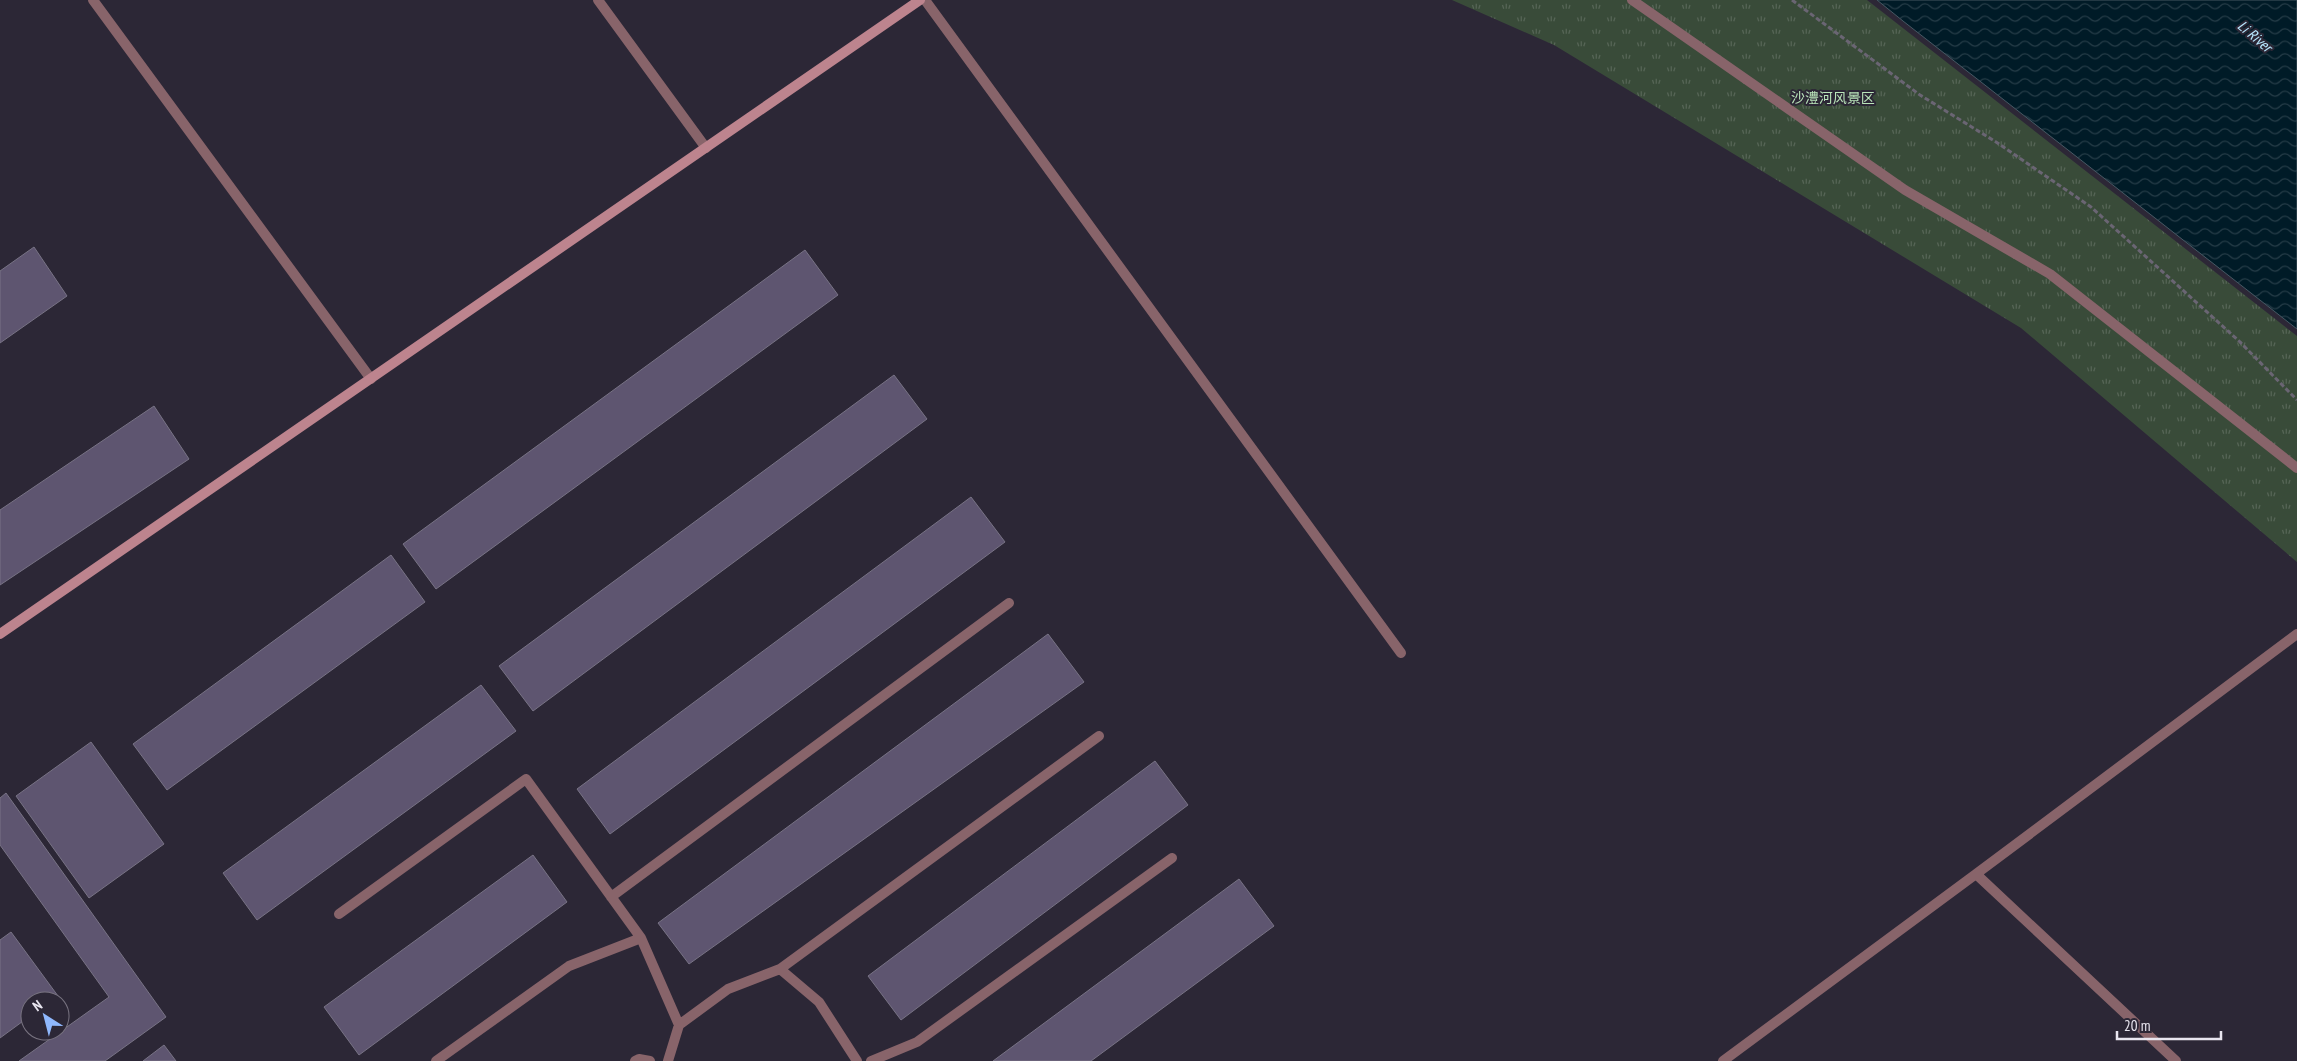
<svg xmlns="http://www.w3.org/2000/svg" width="2297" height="1061" viewBox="0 0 2297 1061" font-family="'PT Sans Narrow','Noto Sans SC',sans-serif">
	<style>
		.park { fill: url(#park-tufts) }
		.water { fill: url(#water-waves); stroke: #465863 }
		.building { fill: #5e5570; stroke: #787385 }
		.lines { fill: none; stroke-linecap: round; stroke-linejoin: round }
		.path { stroke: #6a6573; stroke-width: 3; stroke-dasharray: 5 2.5; stroke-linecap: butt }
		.street { stroke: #88646a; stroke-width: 10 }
		.secondary { stroke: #bd848e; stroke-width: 10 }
		.labels { text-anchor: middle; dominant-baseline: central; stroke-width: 4; stroke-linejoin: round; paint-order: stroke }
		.park-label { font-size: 14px; fill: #bae5ba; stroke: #2c2736 }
		.water-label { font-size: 15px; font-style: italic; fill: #b8e8ff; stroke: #2c2736 }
	</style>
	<defs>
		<pattern id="park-tufts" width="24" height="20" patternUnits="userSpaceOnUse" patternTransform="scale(1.25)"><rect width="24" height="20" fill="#394b39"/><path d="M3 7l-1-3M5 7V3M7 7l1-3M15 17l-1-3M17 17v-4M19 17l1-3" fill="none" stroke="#566556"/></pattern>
		<pattern id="water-waves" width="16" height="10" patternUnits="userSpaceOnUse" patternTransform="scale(1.25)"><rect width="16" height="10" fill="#001b27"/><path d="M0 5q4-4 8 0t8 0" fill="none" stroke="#253c47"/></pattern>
	</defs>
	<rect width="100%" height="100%" fill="#2c2736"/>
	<path class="park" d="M1452 0H1867L2297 336V562L2021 328 1554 45Z"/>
	<path class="water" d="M1877 0H2297V329L1903 21Z"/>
	<path class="building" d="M34 247 67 296 0 343V271Z
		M805 250 838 295 436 589 403 544Z
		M894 375 927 419 533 711 499 666Z
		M154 406 189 459 0 585V510Z
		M971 497 1005 542 610 834 577 789Z
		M391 555 425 602 167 790 133 744Z
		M1048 634 1084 682 689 964 658 923Z
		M481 685 516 731 257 920 223 873Z
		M91 742 164 844 89 898 16 796Z
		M1155 761 1188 805 901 1020 868 976Z
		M6 793 166 1017 105 1061H19L109 997 0 845V798Z
		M533 855 567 902 359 1055 324 1007Z
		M1239 879 1274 926 1091 1061H993Z
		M11 932 58 996 50 1001H30V1016L0 1038V940Z
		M164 1045 176 1061H143Z"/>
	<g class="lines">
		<path class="path" d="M1792 0 1920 95 1996 142 2091 207 2239 341 2297 400"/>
		<path class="street" d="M93 0 371 379
			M598 0 706 148
			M925 0 1401 653
			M1632 0 1905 190 2050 274 2297 468
			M1976 874 2297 634
			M611 897 1009 603
			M339 914 526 779 641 938 679 1025
			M780 969 1099 736
			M436 1061 569 966 641 938
			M635 1061 639 1059 650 1061
			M668 1061 679 1025 728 989 780 969 819 1002 857 1061
			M871 1061 917 1042 1172 858
			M1723 1061 1976 874 2176 1061"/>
		<path class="secondary" d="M0 634 920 0"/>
	</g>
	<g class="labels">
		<g class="park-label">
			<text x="1833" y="98">沙澧河风景区</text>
		</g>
		<g class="water-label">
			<text transform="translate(2255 36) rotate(40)">Li River</text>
		</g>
	</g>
	<g transform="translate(45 1016) rotate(324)"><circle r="24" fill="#2c2736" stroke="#787380"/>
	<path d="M0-4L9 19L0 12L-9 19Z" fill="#8fb8fd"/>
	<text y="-8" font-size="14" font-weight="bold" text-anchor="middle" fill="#e9e6f0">N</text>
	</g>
	<path d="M2117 1031v8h104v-8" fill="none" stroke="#e9e6f0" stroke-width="2.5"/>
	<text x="2124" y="1031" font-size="15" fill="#e9e6f0" stroke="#2c2736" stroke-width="4" paint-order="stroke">20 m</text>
</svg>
